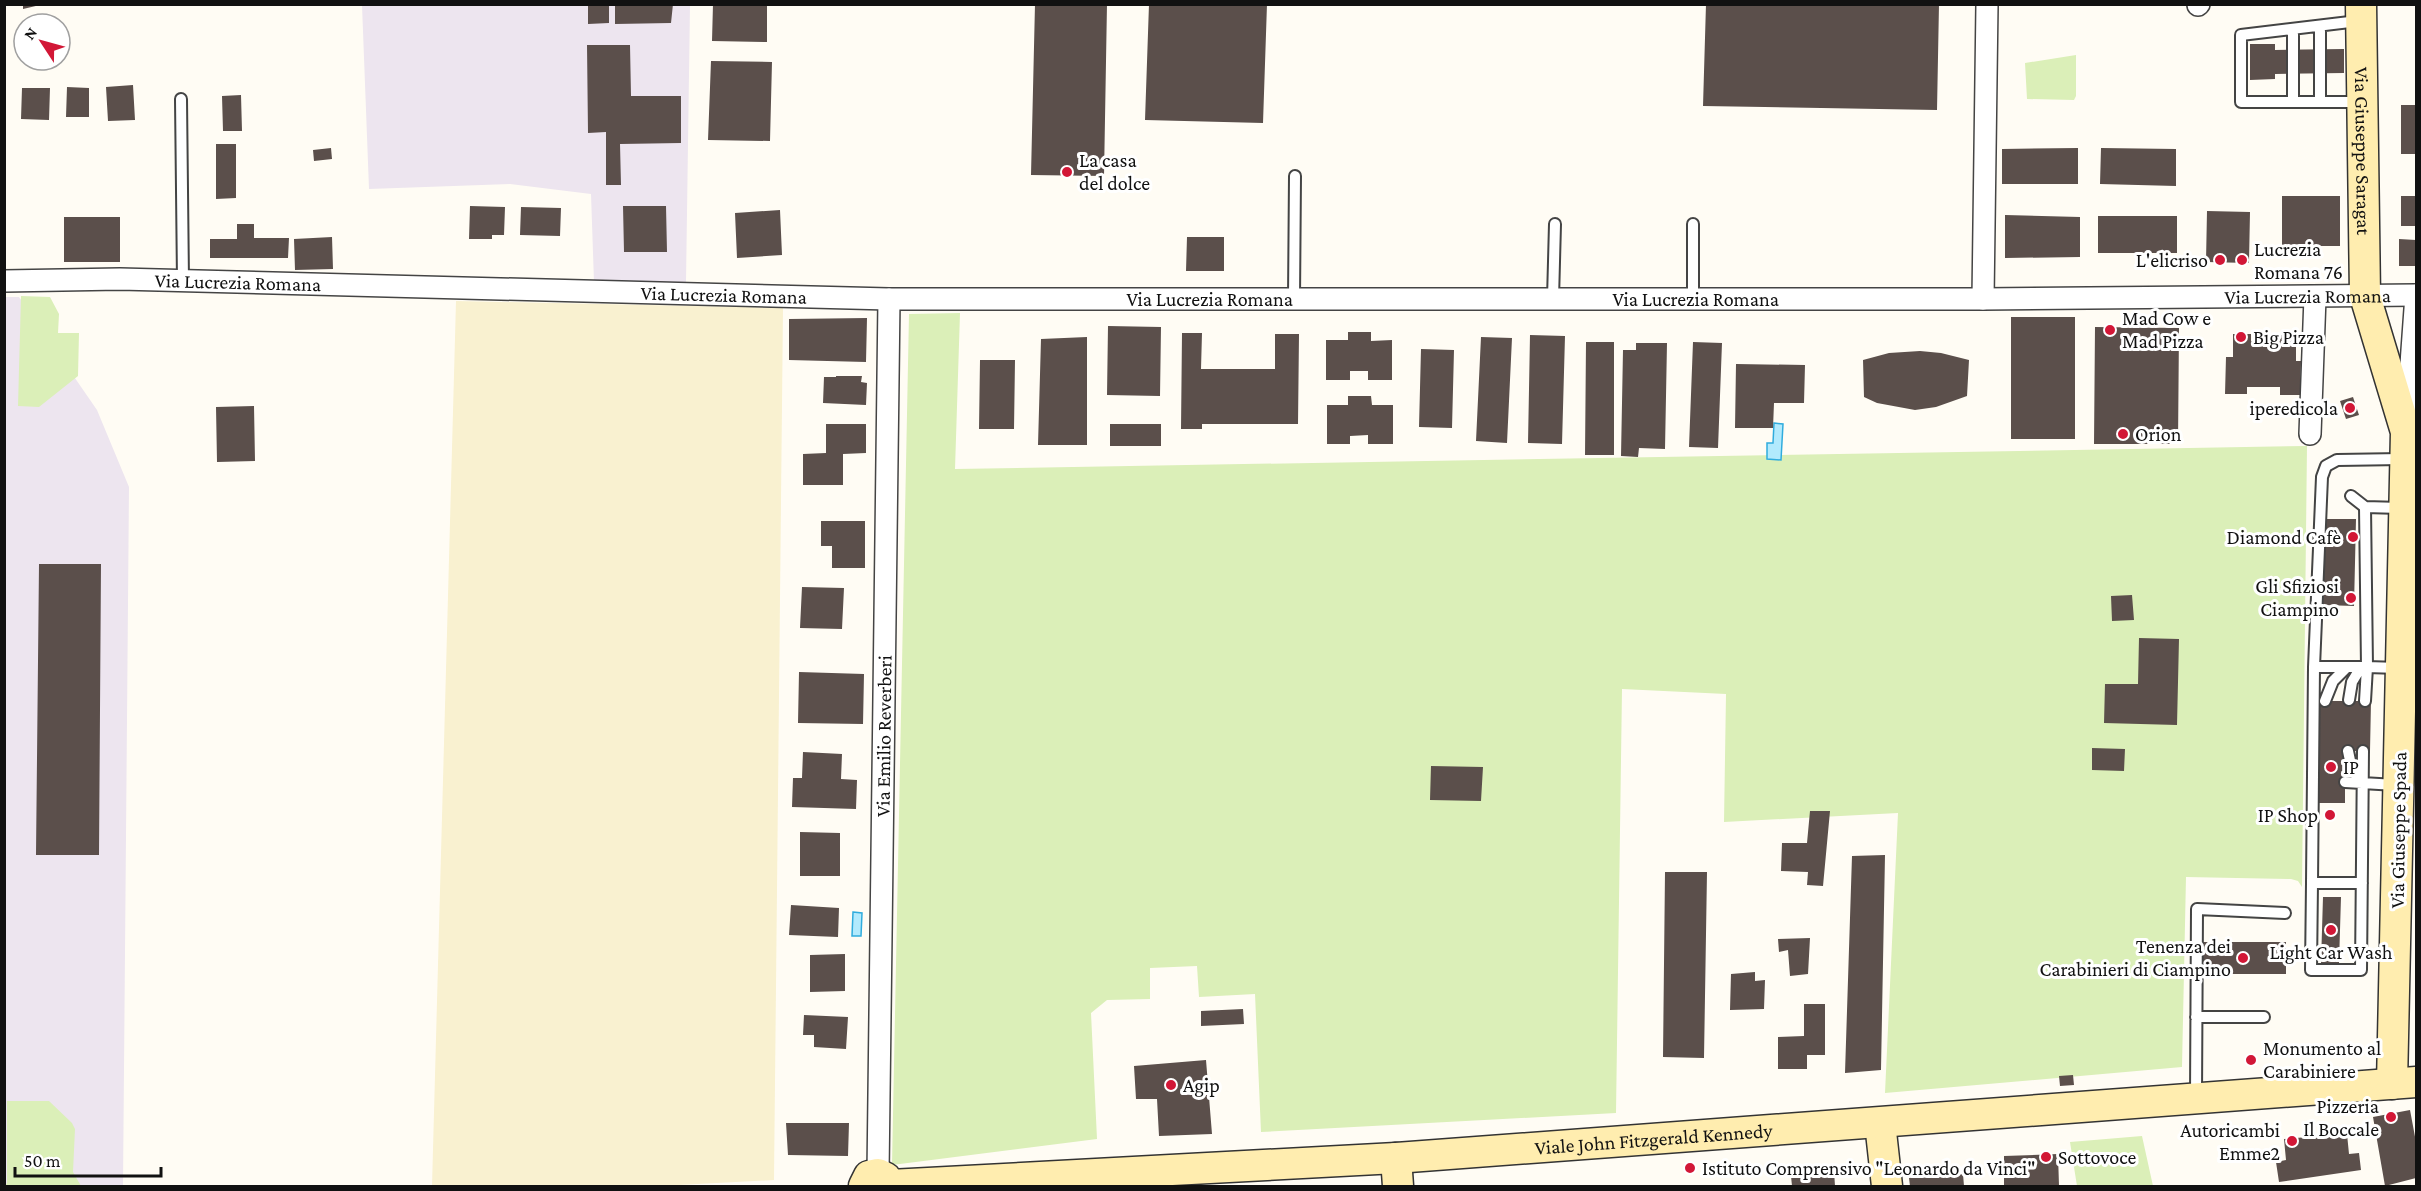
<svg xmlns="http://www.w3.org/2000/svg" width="2421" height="1191" viewBox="0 0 2421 1191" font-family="'Crimson Pro',serif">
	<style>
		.industrial { fill: #ede5ef }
		.farmland { fill: #f9f1d0 }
		.green { fill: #dbefb8 }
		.water { fill: #b2eafd; stroke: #30acdd; stroke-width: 1.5 }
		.building { fill: #5b4f4b }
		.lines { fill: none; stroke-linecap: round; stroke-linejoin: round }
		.lane-casing { stroke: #444; stroke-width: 14 }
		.street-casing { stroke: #444; stroke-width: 24 }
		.secondary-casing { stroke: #333; stroke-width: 33 }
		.lane { stroke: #fff; stroke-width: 10 }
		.street { stroke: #fff; stroke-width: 21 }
		.secondary { stroke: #ffedaf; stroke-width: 30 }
		.poi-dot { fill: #d21736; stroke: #fff; stroke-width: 2 }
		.labels { text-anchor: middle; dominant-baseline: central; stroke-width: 6; stroke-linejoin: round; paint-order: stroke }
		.street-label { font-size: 20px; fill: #111; stroke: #fff }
		.poi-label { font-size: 20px; fill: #111; stroke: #fff; text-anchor: start }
	</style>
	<rect width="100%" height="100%" fill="#fffcf4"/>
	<path class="industrial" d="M362 5H690L686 282H594L591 194 510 184 369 189Z
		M4 297H19L97 410 129 487 123 1186H5Z"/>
	<path class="farmland" d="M456 301 783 308 774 1180 660 1186H432Z"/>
	<path class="green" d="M2076 55V96L2074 100 2027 99 2025 63Z
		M21 296 50 297 59 314 58 333H79L78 376 39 407 18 406Z
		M960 313 955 469 2307 446 2302 887 2298 881 2291 879 2186 877 2182 1067 1885 1093 1898 813 1724 822 1726 694 1622 689 1616 1113 1261 1132 1255 994 1199 997 1197 966 1150 968V999L1107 1000 1091 1013 1097 1139 892 1165 909 314Z
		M7 1101H49L72 1123 75 1129 73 1172 81 1186H5L7 1183Z
		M2142 1136 2153 1186H2077L2070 1142Z"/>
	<path class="water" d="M1774 423 1783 424 1781 460 1767 459V443H1773Z
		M853 912 862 913 861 936H852Z"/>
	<path class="building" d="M23 4H40V5L23 9Z
		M588 4H609V23L588 24Z
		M615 4H673L671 23 615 24Z
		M713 4H767V42L712 41Z
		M1035 4H1107L1104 176 1031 175Z
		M1149 4H1267L1263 123 1145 120Z
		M1706 4H1939L1937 110 1703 106Z
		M2250 44H2275V50L2344 49V73L2275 74V79L2250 80Z
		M587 45H630L631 96H681V143L620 144 621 185H606V132L588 133Z
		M711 61 772 62 770 141 708 140Z
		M133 85 135 120 108 121 106 87Z
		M67 87 89 88V117H66Z
		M22 88H50L49 120 21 119Z
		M241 95 242 131H223L222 96Z
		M2401 105H2416V154H2401Z
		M216 144H236V198L216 199Z
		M331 148 332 159 314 161 313 150Z
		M2078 148V184H2002V149Z
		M2101 148 2176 149V186L2100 184Z
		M2282 196H2340V246H2282Z
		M2401 196H2416V226H2401Z
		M470 206 505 207 504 235H492V239H469Z
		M623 206H666L667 252H624Z
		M521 207 561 208 560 236 520 235Z
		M780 210 782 255 737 258 735 213Z
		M2207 211 2250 212 2249 263 2206 262Z
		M2005 215 2080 217V257L2005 258Z
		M2098 216H2177V253H2098Z
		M64 217H120V262H64Z
		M237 224H254V238H289L288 258H210V239H237Z
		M332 237 333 269 295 270 294 239Z
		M1187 237H1224V271H1186Z
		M2399 239 2416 240V266H2399Z
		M2011 317H2075V439H2011Z
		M867 318 866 362 789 360V319Z
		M1108 326 1161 327 1160 396 1107 395Z
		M2095 327 2179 328 2178 444H2094Z
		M1348 332H1371V341L1392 340V380H1368V371H1350V380H1326V340H1348Z
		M1182 333H1202L1201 369H1275V334H1299L1298 424H1202V429H1181Z
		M2233 334H2251V341L2276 342 2277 335H2296V361H2301L2300 395H2280V387H2247V394H2225L2226 357H2233Z
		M1530 335 1565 336 1562 444 1528 443Z
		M1087 337V445H1038L1041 339Z
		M1481 337 1512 338 1507 443 1476 441Z
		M1586 342H1614V455H1585Z
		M1693 342 1722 343 1718 448 1689 447Z
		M1636 343H1667L1665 449 1639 448 1638 457 1621 456 1623 350H1636Z
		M1421 349 1454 350 1452 428 1419 427Z
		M1920 351 1941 353 1969 360 1967 396 1936 407 1915 410 1877 403 1864 397 1863 360 1889 353Z
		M980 360H1015L1014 429H979Z
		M1736 364 1805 365 1804 403H1774L1773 428H1735Z
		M836 376H862L861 382 867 383 866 405 823 403 824 377H836Z
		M1348 396H1371L1372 405H1393V444H1368V435L1350 436V444H1327V405H1348Z
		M2353 397 2359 415 2346 419 2340 401Z
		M254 406 255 461 217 462 216 407Z
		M826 424H866V453L843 454V485H803V454L826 453Z
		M1110 424H1161V446H1110Z
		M2325 519H2356L2354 606 2323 605Z
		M821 521H865V568H832V546H821Z
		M39 564H101L99 855H36Z
		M802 587 844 588 842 629 800 628Z
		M2132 595 2134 620 2112 621 2111 596Z
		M2139 638 2179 639 2177 725 2104 723 2105 684H2138Z
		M799 672 864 674 863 724 798 723Z
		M2317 701H2371L2370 751H2345V803H2315Z
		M2092 748 2125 749 2124 771 2092 770Z
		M803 752 842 754 841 779 857 780 856 809 792 807 793 778H802Z
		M1431 766 1483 767 1481 801 1430 800Z
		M1810 811H1830L1823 886 1807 885 1808 872 1781 871 1782 843H1807Z
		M800 832 840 833V876H800Z
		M1885 855 1881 1070 1845 1073 1852 856Z
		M1665 872H1707L1704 1058 1663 1057Z
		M2323 897H2341L2339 963H2321Z
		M791 905 839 908 838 937 789 935Z
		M1810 938 1808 974 1790 976 1788 950 1779 952 1778 939Z
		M2199 942H2286V974H2199Z
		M845 954V991L810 992V955Z
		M1755 972V981L1765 980 1764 1009 1730 1010 1731 974Z
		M1804 1004H1825V1055H1807V1069H1778V1037L1804 1036Z
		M1243 1009 1244 1024 1201 1026V1011Z
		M804 1015 848 1017 846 1049 814 1047V1035H803Z
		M1206 1060 1212 1134 1159 1136 1157 1099H1136L1134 1066Z
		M2073 1075 2074 1085 2060 1086 2059 1076Z
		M2410 1110 2416 1142V1178L2385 1186 2373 1117Z
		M786 1123H849L848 1156 788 1155Z
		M2347 1134 2349 1154 2359 1153 2361 1170 2279 1182 2276 1162 2286 1160 2284 1139Z
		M2058 1154 2059 1186H2004V1156Z
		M1834 1171 1835 1186H1792L1791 1176Z
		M1963 1174 1964 1186H1910L1909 1178Z"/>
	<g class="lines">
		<g class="lane-casing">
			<path id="lane" d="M2358 21 2241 35V102H2362
				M2293 30V102
				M181 99 183 281
				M2320 102V26
				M1693 224V299
				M1294 299 1295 176
				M1553 299 1555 224
				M2351 496 2365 507 2401 508
				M2314 667H2367L2365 507
				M2349 700 2352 682 2361 667
				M2325 701 2333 681 2347 667
				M2365 701 2367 667 2399 668
				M2348 751 2352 770 2363 783
				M2345 782 2396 785
				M2312 883 2311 970H2361L2363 751
				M2362 883H2312L2314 667 2322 477 2326 466 2337 460 2402 459
				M2196 1017H2264
				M2196 1097 2197 909 2285 913"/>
		</g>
		<g class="street-casing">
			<g id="street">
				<path d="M2198 5 2199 4"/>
				<path id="s1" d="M4 281 120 279 889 299H1983L2416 295"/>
				<path d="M1983 299 1987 4"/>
				<path d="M2407 419 2416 295"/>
				<path d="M2310 434 2315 297"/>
				<path id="s2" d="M878 1174 889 299"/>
			</g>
		</g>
		<g class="secondary-casing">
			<g id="secondary">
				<path id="s3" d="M2361 4 2365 296 2406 432 2392 1084"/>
				<path d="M1880 1123 1887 1186"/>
				<path d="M1396 1158 1398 1186"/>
				<path id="s4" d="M890 1185 1396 1158 2416 1082"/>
				<path d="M864 1186 869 1176 878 1174 886 1178 890 1186"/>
			</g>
		</g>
		<use href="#lane" class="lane"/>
		<use href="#street" class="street"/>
		<use href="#secondary" class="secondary"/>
	</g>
	<g class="poi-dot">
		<circle cx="1067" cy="172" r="6"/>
		<circle cx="2220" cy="260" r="6"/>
		<circle cx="2242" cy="260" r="6"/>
		<circle cx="2110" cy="330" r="6"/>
		<circle cx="2241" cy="337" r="6"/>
		<circle cx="2350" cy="408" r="6"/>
		<circle cx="2123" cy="434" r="6"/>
		<circle cx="2353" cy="537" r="6"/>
		<circle cx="2351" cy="598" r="6"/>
		<circle cx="2331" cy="767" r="6"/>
		<circle cx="2330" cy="815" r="6"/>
		<circle cx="2331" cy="930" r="6"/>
		<circle cx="2243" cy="958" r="6"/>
		<circle cx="2251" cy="1060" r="6"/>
		<circle cx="1171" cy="1085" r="6"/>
		<circle cx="2391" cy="1117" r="6"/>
		<circle cx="2292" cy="1141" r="6"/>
		<circle cx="2046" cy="1157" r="6"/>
		<circle cx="1690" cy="1168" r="6"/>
	</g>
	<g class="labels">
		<g class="street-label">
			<text stroke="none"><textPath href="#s3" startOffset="147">Via Giuseppe Saragat</textPath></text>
			<text stroke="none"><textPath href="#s1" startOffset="234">Via Lucrezia Romana</textPath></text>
			<text stroke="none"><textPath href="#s1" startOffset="720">Via Lucrezia Romana</textPath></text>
			<text stroke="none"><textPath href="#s1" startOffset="2304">Via Lucrezia Romana</textPath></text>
			<text stroke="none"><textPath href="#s1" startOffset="1206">Via Lucrezia Romana</textPath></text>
			<text stroke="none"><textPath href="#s1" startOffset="1692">Via Lucrezia Romana</textPath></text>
			<text stroke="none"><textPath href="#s2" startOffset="438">Via Emilio Reverberi</textPath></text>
			<text transform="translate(2398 830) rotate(-89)">Via Giuseppe Spada</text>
			<text stroke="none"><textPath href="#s4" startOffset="765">Viale John Fitzgerald Kennedy</textPath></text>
		</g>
		<g class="poi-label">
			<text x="1079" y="160">La casa<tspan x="1079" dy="23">del dolce</tspan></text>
			<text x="2254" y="249">Lucrezia<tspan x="2254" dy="23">Romana 76</tspan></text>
			<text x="2208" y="260" text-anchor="end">L'elicriso</text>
			<text x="2122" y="318">Mad Cow e<tspan x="2122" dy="23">Mad Pizza</tspan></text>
			<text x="2253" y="337">Big Pizza</text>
			<text x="2338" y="408" text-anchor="end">iperedicola</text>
			<text x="2135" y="434">Orion</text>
			<text x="2341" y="537" text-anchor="end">Diamond Cafè</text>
			<text x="2339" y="586" text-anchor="end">Gli Sfiziosi<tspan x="2339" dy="23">Ciampino</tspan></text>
			<text x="2343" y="767">IP</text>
			<text x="2318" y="815" text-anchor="end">IP Shop</text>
			<text x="2231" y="946" text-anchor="end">Tenenza dei<tspan x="2231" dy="23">Carabinieri di Ciampino</tspan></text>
			<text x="2331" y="952" text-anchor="middle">Light Car Wash</text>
			<text x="2263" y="1048">Monumento al<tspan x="2263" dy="23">Carabiniere</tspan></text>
			<text x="1183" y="1085">Agip</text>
			<text x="2379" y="1106" text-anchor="end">Pizzeria<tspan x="2379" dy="23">Il Boccale</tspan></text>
			<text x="2280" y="1130" text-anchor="end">Autoricambi<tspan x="2280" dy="23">Emme2</tspan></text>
			<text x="2058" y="1157">Sottovoce</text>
			<text x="1702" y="1168">Istituto Comprensivo "Leonardo da Vinci"</text>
		</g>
	</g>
	<rect width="2421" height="1191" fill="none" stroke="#111111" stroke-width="12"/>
	<g transform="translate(42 42) rotate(306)"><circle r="28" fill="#ffffff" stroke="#a0a0a0" stroke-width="1.5"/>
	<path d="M0-4.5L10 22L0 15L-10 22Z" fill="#d21736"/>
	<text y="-9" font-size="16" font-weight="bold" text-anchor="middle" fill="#111111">N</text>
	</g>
	<path d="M15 1167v9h146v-9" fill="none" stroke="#111111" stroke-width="3"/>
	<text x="24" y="1167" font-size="18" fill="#111111" stroke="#ffffff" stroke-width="4.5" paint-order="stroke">50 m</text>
</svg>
